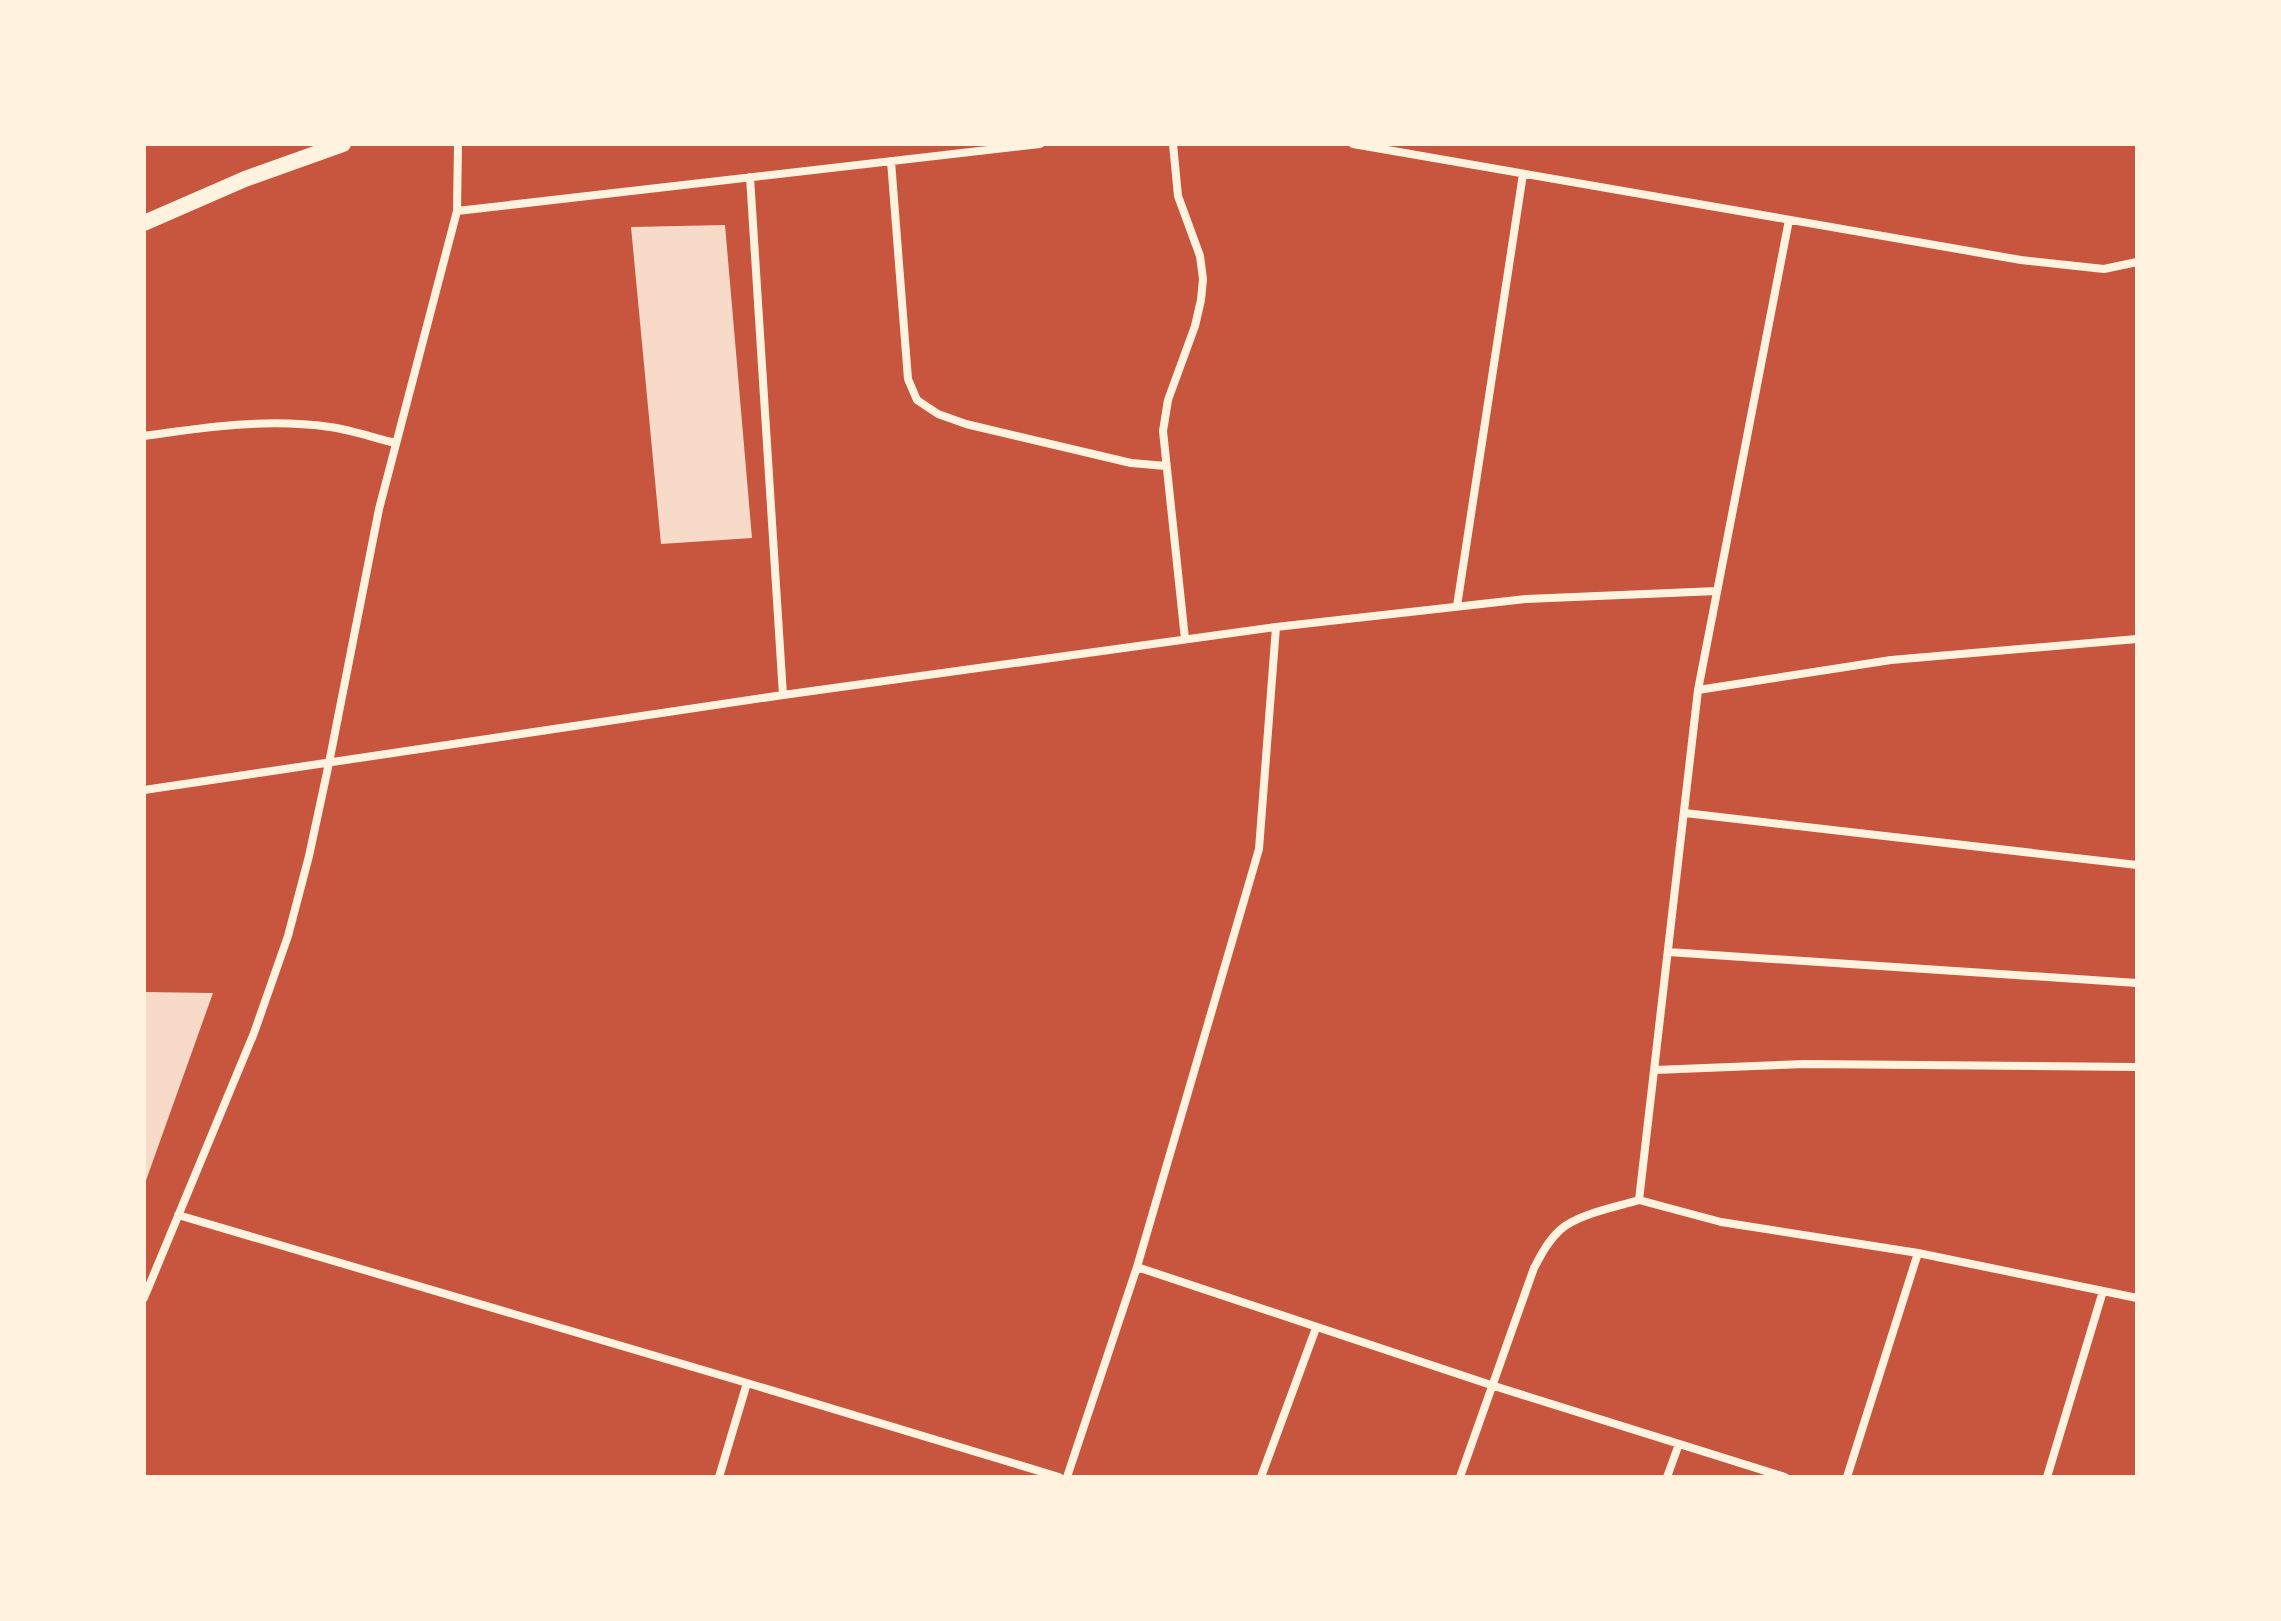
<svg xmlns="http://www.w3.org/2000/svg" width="2281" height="1621" viewBox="0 0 2281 1621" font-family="Roboto,sans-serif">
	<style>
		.building { fill: #f7dbc8 }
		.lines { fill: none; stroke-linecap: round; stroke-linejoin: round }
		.minor { stroke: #fff3e0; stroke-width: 8 }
		.secondary { stroke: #fff3e0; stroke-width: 16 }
	</style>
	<rect width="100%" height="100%" fill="#c8553d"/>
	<path class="building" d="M725 225 752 538 661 544 631 227Z
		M144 992 213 993 144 1186Z"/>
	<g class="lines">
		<path class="minor" d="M1173 144 1178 196 1200 256 1203 279 1201 300 1195 326 1168 400 1163 431 1185 639
			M1353 144 2021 260 2104 269 2137 262
			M891 161 908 379 917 400 938 414 966 424 1131 463 1166 466
			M750 177 783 695
			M457 211 1040 144
			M1789 220 1698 690 1639 1200 1721 1222 1918 1253 2137 1298
			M144 436C206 427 267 418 330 427 352 430 374 438 396 443
			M1457 606 1523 174
			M1698 690 1891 660 2137 639
			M144 790 783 695 1276 627 1526 599 1717 591
			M1685 813 2137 865
			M1668 952 2137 983
			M1655 1070 1805 1064 2137 1067
			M178 1215 747 1383 1059 1477
			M1137 1267 1491 1385 1785 1477
			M144 1298 254 1033 288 936 309 856 329 763 379 509 457 211 458 144
			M719 1477 747 1383
			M1067 1477 1137 1267 1259 849 1276 627
			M1261 1477 1316 1328
			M1460 1477 1534 1268C1541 1255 1548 1241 1560 1230 1577 1214 1617 1207 1639 1200
			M1667 1477 1679 1444
			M1847 1477 1918 1253
			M2047 1477 2103 1291"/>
		<path class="secondary" d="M144 223 245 179 343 144"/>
	</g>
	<rect width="2281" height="1621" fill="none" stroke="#fff3e0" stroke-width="292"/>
</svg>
